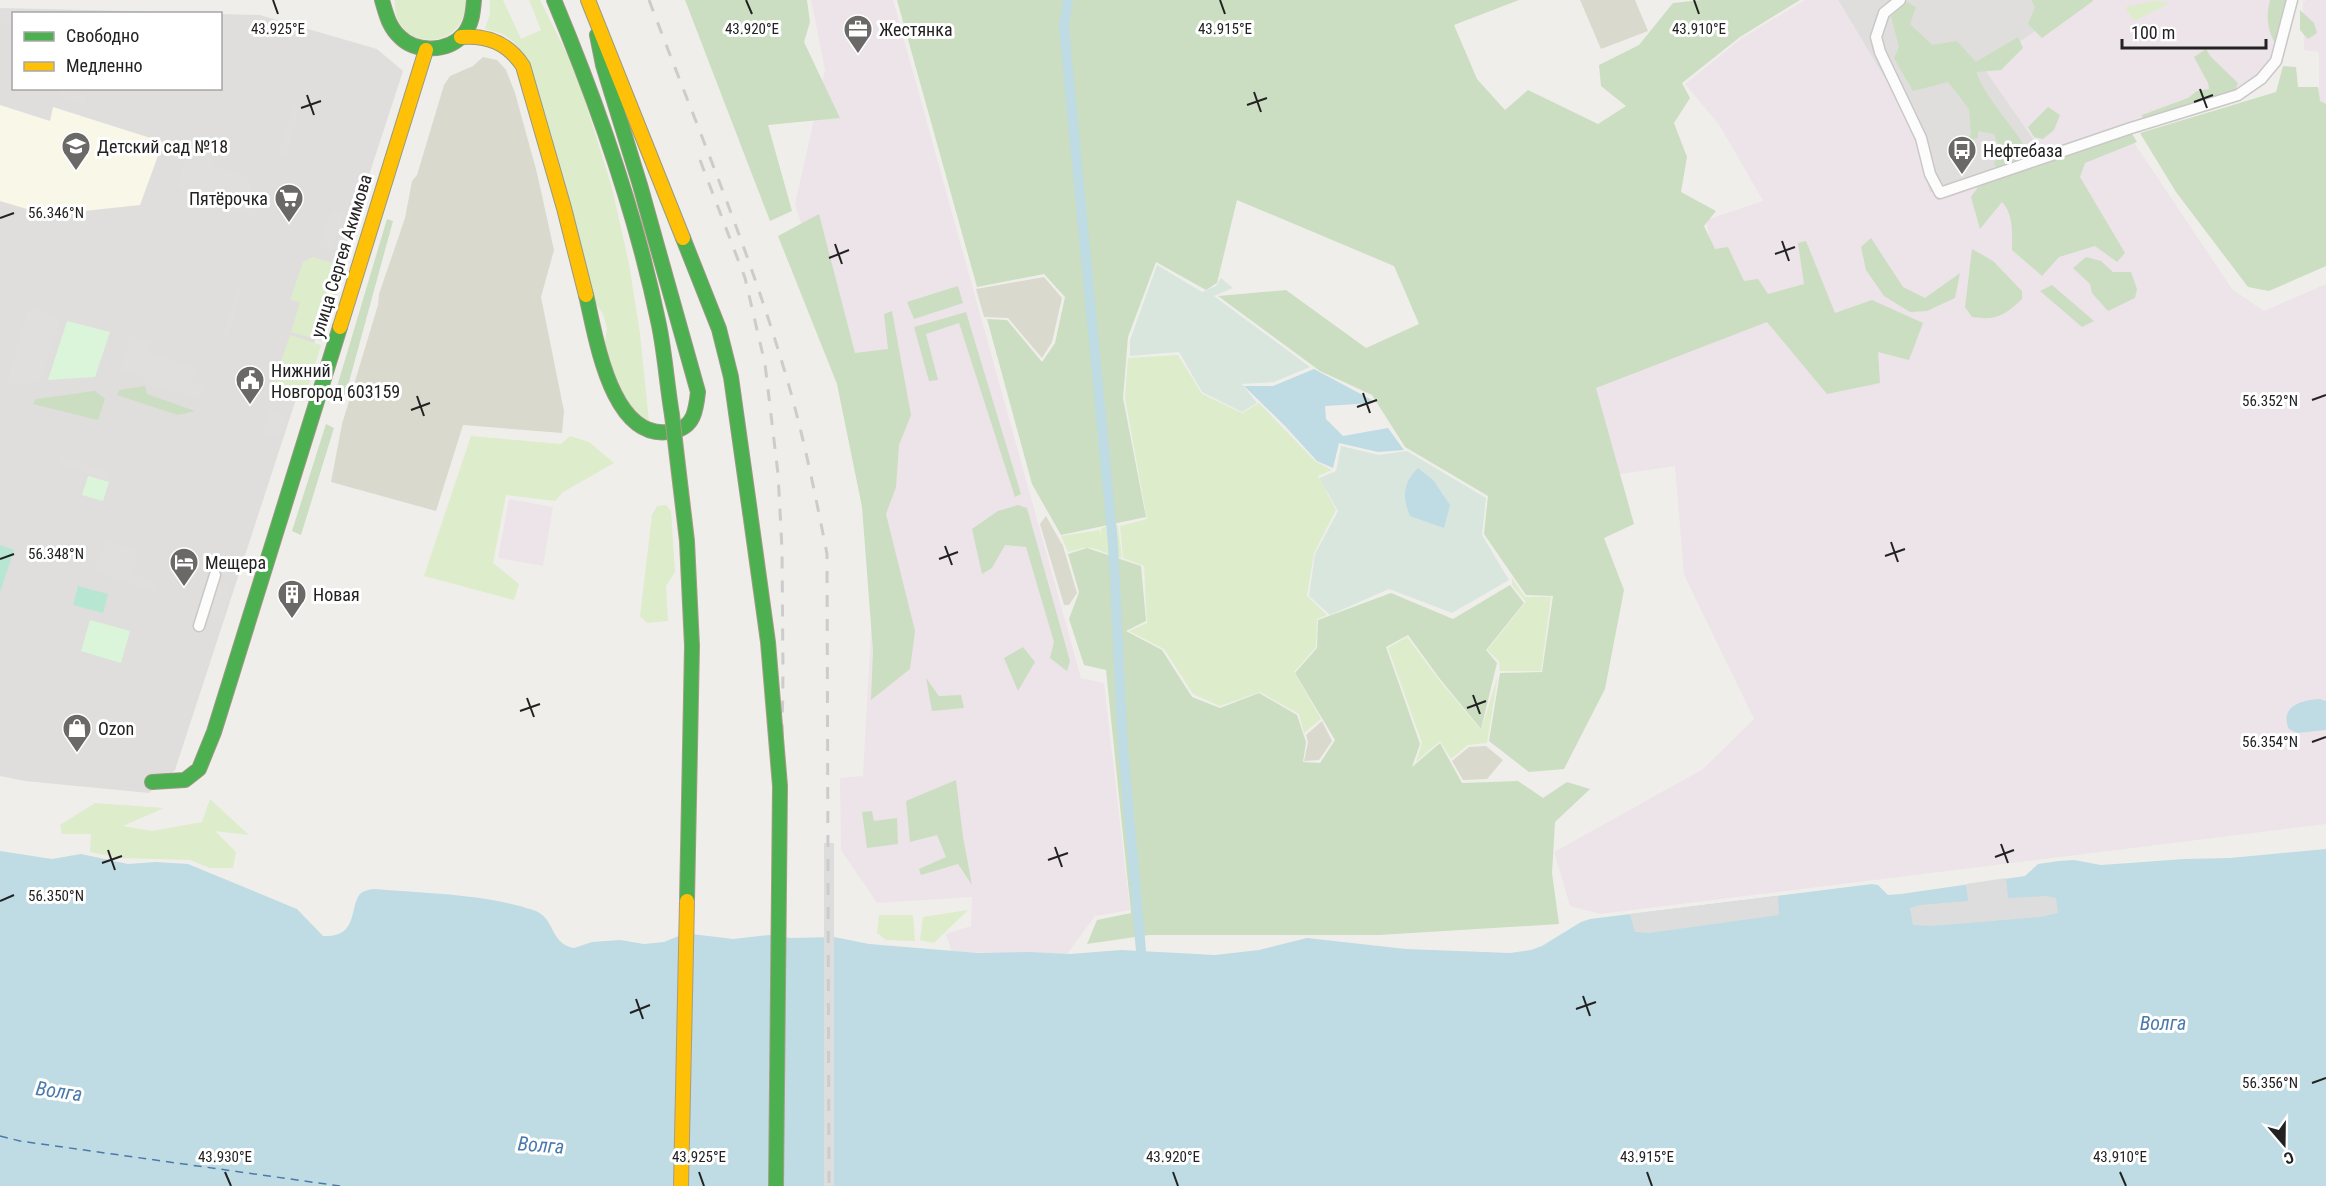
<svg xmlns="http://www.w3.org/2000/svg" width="2326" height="1186" viewBox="0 0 2326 1186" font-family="'Roboto Condensed',sans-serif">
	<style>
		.residential { fill: #dfdedc }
		.industrial { fill: #ede4e9 }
		.education { fill: #f8f7e8 }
		.construction { fill: #d9d9cd }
		.grass { fill: #ddeccb }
		.forest { fill: #cbdec1 }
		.wetland { fill: #d9e6de }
		.park { fill: #daf5da }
		.pitch { fill: #b7e6d2 }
		.parking { fill: #e0dfde }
		.water { fill: #bfdbe3 }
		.pier { fill: #dedddd }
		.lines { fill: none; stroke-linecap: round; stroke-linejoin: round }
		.canal { stroke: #bfdbe3; stroke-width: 10 }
		.ferry { stroke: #4a7aab; stroke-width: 1.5; stroke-dasharray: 8 6; stroke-linecap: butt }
		.street-casing { stroke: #c9c8c7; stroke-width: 13 }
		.fast-casing { stroke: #999a82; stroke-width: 16 }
		.slow-casing { stroke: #999a82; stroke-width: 16 }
		.street { stroke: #fdfcfc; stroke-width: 10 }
		.fast { stroke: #4caf50; stroke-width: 14 }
		.slow { stroke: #ffc107; stroke-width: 14 }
		.rail { stroke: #ccc; stroke-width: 3; stroke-dasharray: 12 12; stroke-linecap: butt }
		.fast-bridge-casing { stroke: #a79c86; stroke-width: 16; stroke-linecap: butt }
		.slow-bridge-casing { stroke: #a79c86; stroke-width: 16; stroke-linecap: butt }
		.fast-bridge { stroke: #4caf50; stroke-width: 14 }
		.slow-bridge { stroke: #ffc107; stroke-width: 14 }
		.ticks { fill: none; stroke: #222; stroke-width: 2 }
		.labels { text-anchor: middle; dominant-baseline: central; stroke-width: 6; stroke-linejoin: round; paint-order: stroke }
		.poi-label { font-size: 18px; fill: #222; stroke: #fff; text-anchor: start }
		.street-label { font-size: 18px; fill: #222; stroke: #fff }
		.water-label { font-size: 20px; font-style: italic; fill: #4a7aab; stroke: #fff }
		.ticks-label { font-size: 15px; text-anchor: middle; fill: #222; stroke: #fff; stroke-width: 6; stroke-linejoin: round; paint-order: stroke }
	</style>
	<rect width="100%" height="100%" fill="#f0eeeb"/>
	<path class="residential" d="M1838 0H2080L2044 155 1930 193 1915 141 1891 89Z
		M0 8 216 13 14 14V88H220L221 14 260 15 377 49 403 71 175 770 149 793 25 781 0 776Z"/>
	<path class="industrial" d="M811 0H893L1081 678 1104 683 1130 910 1095 916 1067 954 952 952 946 934 971 926 972 897 877 903 841 850 840 778 863 776 880 469 795 204 825 70Z
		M1805 0H1838L1891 89 1915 141 1930 193 2044 155 1983 67 2080 0H2284L2271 55 2251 88 2125 129 2232 289 2264 311 2326 284V824L1600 914 1570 906 1554 852 1703 769 1754 719 1684 575 1675 466 1615 475 1590 384 1713 253 1706 220 1763 201 1720 126 1685 84 1742 38Z
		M2306 0H2326V113L2319 110V52L2304 50 2303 2Z
		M509 499 553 507 543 566 498 558Z"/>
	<path class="education" d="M0 105 50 121 53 107 163 142 140 205 47 215 0 201Z"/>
	<path class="construction" d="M1580 0H1635L1648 31 1601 49Z
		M483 57 497 60 506 70 515 93 537 173 554 250 541 297 564 411 562 433 463 425 436 511 331 482 342 424 378 305 379 294 405 218 412 181 417 175 444 85 450 76 473 66Z
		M1044 277 1062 298 1052 342 1042 358 1008 318 984 317 976 289Z
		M1046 516 1063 546 1077 593 1069 605H1064L1040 524Z
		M1322 721 1332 741 1319 760 1304 761 1308 742 1306 735Z
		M1486 746 1503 760 1487 779 1463 780 1452 761 1469 747Z"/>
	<path class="grass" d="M395 0H466C466 55 391 51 395 0Z
		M490 0H503L521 39 541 30 529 0H540L576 72 612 188 629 264 640 334 649 421 639 416 622 394 604 349 607 328 603 314 593 299 552 137 529 62 515 43 503 34 485 29 490 14Z
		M2155 1 2170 3 2134 21 2125 7Z
		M313 257 346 267 322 341 291 332 300 302 290 300 303 262Z
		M290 335 321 345 304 402 271 391Z
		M1178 355 1202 394 1242 413 1259 403 1315 461 1332 470 1318 476 1336 510 1314 553 1307 596 1327 615 1317 619 1316 647 1294 672 1321 719 1304 733 1299 714 1260 692 1220 706 1193 694 1164 649 1129 631 1147 623 1144 566 1123 558 1120 526 1147 519 1125 398 1128 358Z
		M471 436 561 444 570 436 589 442 614 463 563 492 555 501 506 495 493 563 519 584 514 600 424 576Z
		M666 505 671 511 675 572 666 586 668 621 647 623 640 616 652 515 657 506Z
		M1118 525 1122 558 1116 556 1113 526Z
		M1106 527 1110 555C1091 546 1089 546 1068 552L1061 536 1100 530 1101 538V528Z
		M1512 578 1525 597H1551L1541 671H1500L1499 661 1487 650 1526 602 1512 585Z
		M1407 637 1439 680 1481 730 1498 675 1487 743 1468 745 1451 759 1440 741 1416 762 1422 743 1388 648Z
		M210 799 249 835 215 831 236 852 233 868H210L190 860 120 858 90 852 91 834H62L60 825 95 803 164 808 123 826 152 831 202 822Z
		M968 910 934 943 920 940 923 917Z
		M879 915H913L915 941 886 940 877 933Z"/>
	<path class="forest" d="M685 0H807L810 22 804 42 840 118 768 125 792 211 770 221Z
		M897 0H1519L1454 25 1477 79 1505 110 1528 90 1598 124 1626 106 1601 86 1599 65 1639 45 1673 3 1701 0H1800L1740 37 1682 83 1690 98 1674 123 1687 157 1681 192 1716 211 1704 226 1715 249 1728 247 1744 281 1758 279 1768 294 1804 284 1798 243 1806 241 1835 313 1872 300 1923 323 1909 360 1878 352 1880 383 1827 394 1767 322 1596 388 1634 524 1604 538 1624 590 1605 689 1564 769 1529 772 1489 741 1500 673 1542 672 1553 596 1526 595 1484 534 1488 496 1405 447 1372 395 1320 371 1218 296 1286 290 1366 348 1419 324 1394 266 1237 200 1217 283 1206 290 1156 262 1128 337 1123 398 1146 517 1061 535 1032 484 987 319 1007 320 1042 362 1055 343 1065 297 1044 274 977 287Z
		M2031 0H2093V1L2042 38 2028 24 2035 7Z
		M2270 0H2286L2276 45C2267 29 2266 17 2270 0Z
		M1907 2 1916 7 1910 24 1932 45 1957 41 1976 62 2018 37 2023 48 2001 70 1976 72C1988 103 2015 126 2030 156L1996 168 1994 163 2001 152 1994 134 1978 131V138L1965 142 1971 134 1969 109 1948 82 1913 91 1894 58 1899 47 1891 16Z
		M2300 10 2314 23 2317 33 2308 39 2300 30Z
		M2206 49 2211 57 2238 83 2233 96 2144 124 2142 115 2188 98 2197 91 2209 89 2208 83 2194 57Z
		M2283 66 2296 67 2298 87H2318L2320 101 2326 104V266L2269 291 2248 287 2176 192 2140 133 2276 92Z
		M2048 107 2060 115 2054 130 2043 139 2034 137 2028 127Z
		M2131 132 2137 142 2085 163 2080 177 2125 253 2117 262 2095 246 2059 257 2042 276 2012 250C2012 233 2014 215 2002 202L1980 229 1971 197 1978 187Z
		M819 214 855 353 888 349 884 314 892 311 911 415 899 445 896 487 886 514 915 631 910 669 871 700 873 651 862 507 837 384 778 236Z
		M387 219 393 221 343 404 333 400Z
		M1871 238 1903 287 1925 298 1960 273 1955 298 1927 311 1910 312 1884 296 1866 270 1861 247Z
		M1972 249 1993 261 2022 291V299C2005 315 1996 321 1972 317L1965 307Z
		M2086 257 2101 261 2113 272H2131L2137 289 2135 298 2108 311 2092 293 2090 284 2073 268Z
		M2052 285 2094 321 2082 327 2040 291Z
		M958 286 963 303 914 319 907 302Z
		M966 312 1021 494 1015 497 959 323 926 334 938 380 929 381 914 327Z
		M145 386 147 394 195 411 178 415 117 395 119 390Z
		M95 391 105 399 98 420 33 404 36 399Z
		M326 424 334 428 301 535 292 531Z
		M1018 505 1027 508 1070 661 1067 671 1050 658 1054 642 1026 547 1005 545 992 568 982 574 972 529 998 511Z
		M1087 548 1141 566 1146 621 1126 631 1162 650 1192 697 1220 708 1259 693 1297 715 1306 742 1303 762 1320 763 1335 740 1295 673 1317 648 1318 620 1391 593 1453 619 1510 585 1524 603 1486 650 1497 663 1481 729 1440 679 1408 635 1386 647 1420 744 1412 767 1440 743 1462 783 1518 781 1543 798 1567 782 1590 789 1555 822 1552 873 1559 924 1379 935H1149L1087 944 1097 920 1131 913 1106 670 1084 665 1069 619 1079 592 1068 554Z
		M1023 647 1035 662 1018 691 1004 658Z
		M926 678 939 696 961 695 964 708 932 711Z
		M956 780 963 837 972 885 958 864 921 875 919 869 946 857 937 835 910 842 906 801Z
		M872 811 874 821 897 818 898 844 867 848 862 812Z"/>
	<path class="wetland" d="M1157 265 1202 292 1216 286 1221 278 1233 288 1214 296 1310 367 1274 382 1242 384 1257 403 1242 412 1202 392 1179 352 1130 356V340Z
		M1341 446 1379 455 1407 451 1486 498 1482 535 1509 580 1452 613 1389 589 1330 615 1309 596 1315 554 1338 511 1319 478 1336 471Z"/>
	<path class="park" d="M67 321 110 332 95 377 48 380Z
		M88 476 109 482 103 501 82 495Z
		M90 620 130 631 121 663 81 651Z"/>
	<path class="pitch" d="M0 545 14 550 0 592Z
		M78 586 108 594 103 613 73 605Z"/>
	<path class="parking" d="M0 11H15L11 27 1 24 2 19 0 18Z
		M62 88 87 97 84 104 58 96Z
		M294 104 300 106 286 155 279 153Z
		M188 151 214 159 212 165 243 175 251 186 246 204 258 208 256 217 197 200 191 192 177 188Z
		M332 210 344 213 332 251 320 248Z
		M237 288 241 290 228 339 223 337Z
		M28 308 60 317 40 382 6 385Z
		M130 336 150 341 147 354 196 367 191 383 203 387 200 399 149 385 141 375 121 369Z
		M270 409 284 413 277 437 263 433Z
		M60 457 108 471 106 478 57 463Z
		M105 540 139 551 132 575 156 583 153 591 95 572Z
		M215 580 231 586 221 619 204 614Z"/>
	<path class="water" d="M1314 369 1370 399 1373 403 1325 406 1326 419 1343 436 1388 428 1404 450 1378 452 1339 443 1333 468 1317 461 1285 426 1244 386H1273Z
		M1418 468 1433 480 1450 505 1444 528 1410 516C1402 496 1403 483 1418 468Z
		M2319 699 2326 701V730L2297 733 2289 729C2279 707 2301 700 2319 699Z
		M2326 849V1186H0V851L52 859 81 854 128 864 156 862 188 864 297 909 323 936C359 938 349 907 360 894 363 891 368 890 373 889 422 893 485 894 533 910 556 917 549 944 574 948L592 942 620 940 644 944 664 942 681 935 692 934 733 939 769 935 791 938 834 937 869 944 978 953 1029 952 1070 954 1121 950 1215 955 1259 950 1307 938 1406 949 1510 953 1531 950 1542 946 1581 922 1590 919 1872 884 1878 885 1888 895 1901 894 2025 876 2038 864 2059 861 2074 860 2101 865 2116 864 2184 859 2230 858Z"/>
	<path class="pier" d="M824 843H834V1186H824Z
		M2006 878 2008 898 2046 896 2056 898 2058 913 2041 917 1931 926 1913 925 1910 908 1920 905 1968 901 1966 884Z
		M1778 896 1779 915 1649 933 1635 932 1630 914Z"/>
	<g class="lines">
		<path class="canal" d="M1068 0 1064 27 1113 544 1123 747 1141 951"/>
		<path class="ferry" d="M0 1136 20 1141 340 1186"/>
		<g class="street-casing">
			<path id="street" d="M1900 0 1884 13 1876 37 1880 52 1921 138 1930 174 1940 193 2131 128 2238 95 2261 79 2276 61 2292 0
				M199 626 215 575"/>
		</g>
		<g class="fast-casing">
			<path id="fast" d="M382 0C386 14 389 27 400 37 416 53 448 52 463 35 472 25 473 12 474 0
				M554 0C598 105 636 213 659 325 665 355 667 385 672 415
				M683 238 719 329 731 377 750 512
				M586 295C596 336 611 446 674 431 694 427 696 410 698 392L640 185 603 65 597 35
				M152 782 185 780 199 769 214 732 340 327"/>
		</g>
		<g class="slow-casing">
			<path id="slow" d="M588 0 683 238
				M461 37C488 35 508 43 523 66L564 208 586 295
				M340 327 426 50"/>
		</g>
		<use href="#street" class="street"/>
		<use href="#fast" class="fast"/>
		<use href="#slow" class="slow"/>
		<path class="rail" d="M649 0C694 119 744 237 781 359 801 423 814 488 827 554L829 1186
			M700 160 745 278 765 364 778 474 782 549 783 674 776 1186"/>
		<g class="fast-bridge-casing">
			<path id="fast-bridge" d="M672 415 687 541 692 646 687 901
				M750 512 768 642 780 786 776 1186"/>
		</g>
		<g class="slow-bridge-casing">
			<path id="slow-bridge" d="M681 1186 687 901"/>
		</g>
		<use href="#fast-bridge" class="fast-bridge"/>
		<use href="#slow-bridge" class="slow-bridge"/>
	</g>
	<path class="ticks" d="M273 0 278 14M746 0 752 14M1220 0 1225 14M1694 0 1699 14M2200 89 2207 108M1254 92 1261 112M307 95 314 115M2194 102 2213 95M1247 105 1267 98M301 108 321 101M0 218 14 213M1782 241 1789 261M835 244 842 264M1775 254 1795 247M829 258 849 250M1363 393 1370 413M417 396 424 416M2312 400 2326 395M1357 407 1377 400M411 410 430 403M1891 542 1898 562M945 546 952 565M1885 556 1905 549M0 559 14 554M939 559 958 552M1473 695 1480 714M527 698 534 717M1467 708 1486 701M520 711 540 704M2312 742 2326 737M2001 844 2008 863M1055 847 1062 867M108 850 115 870M1995 857 2014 850M1048 860 1068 853M102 863 122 856M0 901 14 895M1583 996 1590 1016M636 999 643 1019M1576 1009 1596 1002M630 1013 650 1005M2312 1083 2326 1078M225 1172 231 1186M699 1172 704 1186M1173 1172 1178 1186M1647 1172 1652 1186M2120 1172 2126 1186"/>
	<defs>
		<g id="office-pin" transform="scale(1.5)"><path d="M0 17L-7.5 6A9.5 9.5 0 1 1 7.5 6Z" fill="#6a6968" stroke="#fff"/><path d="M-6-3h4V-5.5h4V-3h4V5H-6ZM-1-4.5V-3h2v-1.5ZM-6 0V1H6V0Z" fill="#fff"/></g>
		<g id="school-pin" transform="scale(1.5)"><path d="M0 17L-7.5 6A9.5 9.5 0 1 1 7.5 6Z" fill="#6a6968" stroke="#fff"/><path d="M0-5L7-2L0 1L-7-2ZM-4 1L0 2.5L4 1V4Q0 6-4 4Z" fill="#fff"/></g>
		<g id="bus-pin" transform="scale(1.5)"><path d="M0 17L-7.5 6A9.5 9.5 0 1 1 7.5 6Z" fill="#6a6968" stroke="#fff"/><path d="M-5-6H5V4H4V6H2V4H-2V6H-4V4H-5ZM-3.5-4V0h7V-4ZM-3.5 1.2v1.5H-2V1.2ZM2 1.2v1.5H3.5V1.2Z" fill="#fff"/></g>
		<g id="supermarket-pin" transform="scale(1.5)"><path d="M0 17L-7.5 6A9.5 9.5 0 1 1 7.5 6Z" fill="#6a6968" stroke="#fff"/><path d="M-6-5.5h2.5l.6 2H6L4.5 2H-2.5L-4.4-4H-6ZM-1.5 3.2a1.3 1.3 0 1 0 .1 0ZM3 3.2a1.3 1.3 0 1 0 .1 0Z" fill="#fff"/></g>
		<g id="civic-pin" transform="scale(1.5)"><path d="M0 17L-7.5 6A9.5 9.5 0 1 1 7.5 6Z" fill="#6a6968" stroke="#fff"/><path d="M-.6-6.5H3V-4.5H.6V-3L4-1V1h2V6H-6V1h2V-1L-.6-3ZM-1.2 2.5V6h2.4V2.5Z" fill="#fff"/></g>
		<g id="hotel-pin" transform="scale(1.5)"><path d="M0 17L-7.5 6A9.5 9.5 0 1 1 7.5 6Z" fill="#6a6968" stroke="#fff"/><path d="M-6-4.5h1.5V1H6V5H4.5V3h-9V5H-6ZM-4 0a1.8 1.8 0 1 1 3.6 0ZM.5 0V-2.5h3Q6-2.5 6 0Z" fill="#fff"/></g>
		<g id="building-pin" transform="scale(1.5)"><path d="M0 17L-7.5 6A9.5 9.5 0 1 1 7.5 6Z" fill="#6a6968" stroke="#fff"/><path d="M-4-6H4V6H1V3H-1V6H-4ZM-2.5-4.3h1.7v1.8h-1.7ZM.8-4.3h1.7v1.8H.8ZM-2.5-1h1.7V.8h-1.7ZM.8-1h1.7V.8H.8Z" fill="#fff"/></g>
		<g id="shop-pin" transform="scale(1.5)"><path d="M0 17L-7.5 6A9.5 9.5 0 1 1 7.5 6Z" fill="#6a6968" stroke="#fff"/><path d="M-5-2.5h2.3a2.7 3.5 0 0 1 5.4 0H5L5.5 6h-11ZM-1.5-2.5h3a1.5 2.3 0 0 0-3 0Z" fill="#fff"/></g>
	</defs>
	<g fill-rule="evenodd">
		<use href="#office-pin" x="858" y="29"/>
		<use href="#school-pin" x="76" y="146"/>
		<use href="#bus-pin" x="1962" y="150"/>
		<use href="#supermarket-pin" x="289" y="198"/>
		<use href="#civic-pin" x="250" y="380"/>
		<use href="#hotel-pin" x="184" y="562"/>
		<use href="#building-pin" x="292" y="594"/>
		<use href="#shop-pin" x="77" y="728"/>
	</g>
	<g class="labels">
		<g class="poi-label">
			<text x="879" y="29">Жестянка</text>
			<text x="97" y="146">Детский сад №18</text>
			<text x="1983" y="150">Нефтебаза</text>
			<text x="268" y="198" text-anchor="end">Пятёрочка</text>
			<text x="271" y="370">Нижний<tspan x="271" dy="21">Новгород 603159</tspan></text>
			<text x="205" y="562">Мещера</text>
			<text x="313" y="594">Новая</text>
			<text x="98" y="728">Ozon</text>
		</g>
		<g class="street-label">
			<text transform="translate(341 256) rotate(-73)">улица Сергея Акимова</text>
		</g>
		<g class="water-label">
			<text x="2163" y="1023">Волга</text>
			<text transform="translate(59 1091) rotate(8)">Волга</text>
			<text transform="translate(541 1145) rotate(4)">Волга</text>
		</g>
	</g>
	<g class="ticks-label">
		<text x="278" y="34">43.925°E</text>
		<text x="752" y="34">43.920°E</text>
		<text x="1225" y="34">43.915°E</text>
		<text x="1699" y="34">43.910°E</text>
		<text x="56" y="218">56.346°N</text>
		<text x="2270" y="406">56.352°N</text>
		<text x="56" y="559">56.348°N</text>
		<text x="2270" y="747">56.354°N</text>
		<text x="56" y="901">56.350°N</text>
		<text x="2270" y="1088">56.356°N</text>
		<text x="225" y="1162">43.930°E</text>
		<text x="699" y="1162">43.925°E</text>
		<text x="1173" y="1162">43.920°E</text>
		<text x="1647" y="1162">43.915°E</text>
		<text x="2120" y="1162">43.910°E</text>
	</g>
	<rect x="12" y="12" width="210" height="78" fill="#ffffff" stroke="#a7a7a7" stroke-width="1.5"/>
	<rect x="24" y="32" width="30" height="9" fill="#4caf50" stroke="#a7a7a7" stroke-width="1.5"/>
	<text x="66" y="42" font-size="18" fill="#222222">Свободно</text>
	<rect x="24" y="62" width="30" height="9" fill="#ffc107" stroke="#a7a7a7" stroke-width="1.5"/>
	<text x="66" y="72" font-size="18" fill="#222222">Медленно</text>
	<g transform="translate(2284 1144) rotate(160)" stroke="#ffffff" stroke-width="4.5" paint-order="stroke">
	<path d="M0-4.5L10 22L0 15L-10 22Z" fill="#222222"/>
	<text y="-9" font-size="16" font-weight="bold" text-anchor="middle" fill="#222222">С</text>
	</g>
	<path d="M2122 39v9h144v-9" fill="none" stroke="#222222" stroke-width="3"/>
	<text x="2131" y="39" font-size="18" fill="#222222" stroke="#ffffff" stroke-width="4.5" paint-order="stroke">100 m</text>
</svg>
